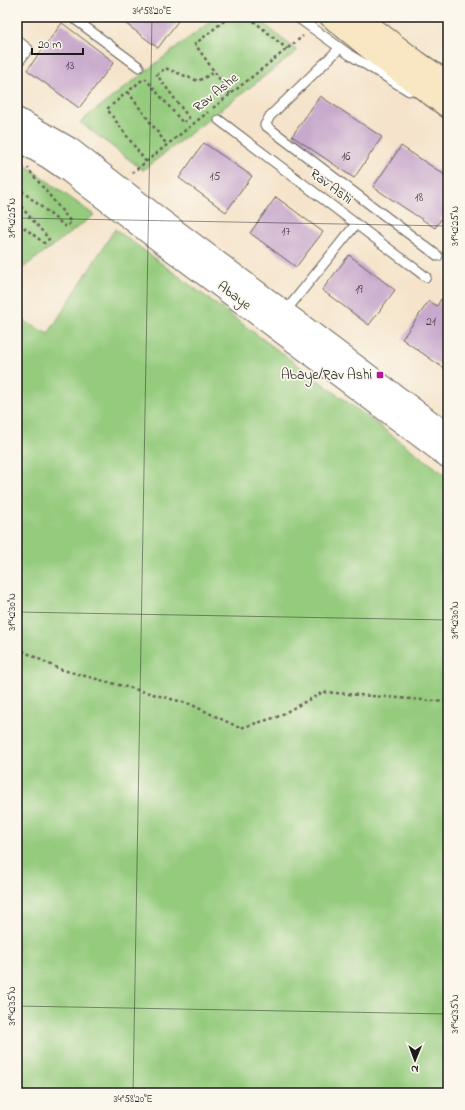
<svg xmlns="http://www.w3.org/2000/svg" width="465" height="1110" viewBox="0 0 465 1110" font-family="'Indie Flower',sans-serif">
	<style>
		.green { fill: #94cb7d; stroke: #58744c }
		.building { fill: #c8a8cc }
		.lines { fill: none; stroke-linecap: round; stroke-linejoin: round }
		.service-casing { stroke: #686259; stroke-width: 11 }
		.tertiary-casing { stroke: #686259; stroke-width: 24 }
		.secondary-casing { stroke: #686259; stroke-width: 24 }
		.path { stroke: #686259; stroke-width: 2.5; stroke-dasharray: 3 3; stroke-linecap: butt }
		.service { stroke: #fff; stroke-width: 9 }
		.tertiary { stroke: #fff; stroke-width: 22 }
		.secondary { stroke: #f9e7c3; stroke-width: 22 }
		.ticks { fill: none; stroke: #1c1c1c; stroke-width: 1; stroke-opacity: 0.45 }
		.poi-dot { fill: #b5179e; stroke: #fbf7ec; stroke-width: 1.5 }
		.labels { text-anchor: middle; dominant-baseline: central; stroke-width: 3.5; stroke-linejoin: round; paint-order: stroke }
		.number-label { font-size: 12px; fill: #473f48 }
		.street-label { font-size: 14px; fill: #1c1c1c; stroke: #fbf7ec }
		.poi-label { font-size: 14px; fill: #1c1c1c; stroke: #fbf7ec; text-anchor: end }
		.neatline { fill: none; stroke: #1c1c1c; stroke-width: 1.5 }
		.ticks-label { font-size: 10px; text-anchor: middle; fill: #1c1c1c }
	</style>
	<rect width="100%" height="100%" fill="#fbf7ec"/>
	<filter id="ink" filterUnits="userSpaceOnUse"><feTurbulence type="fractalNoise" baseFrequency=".025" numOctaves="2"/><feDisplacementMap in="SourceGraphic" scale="8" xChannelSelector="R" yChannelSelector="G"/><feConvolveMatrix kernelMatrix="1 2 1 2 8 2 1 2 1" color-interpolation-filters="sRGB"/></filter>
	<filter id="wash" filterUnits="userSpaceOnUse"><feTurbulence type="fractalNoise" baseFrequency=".012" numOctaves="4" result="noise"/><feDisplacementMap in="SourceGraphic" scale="16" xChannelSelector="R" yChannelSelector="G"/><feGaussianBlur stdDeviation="0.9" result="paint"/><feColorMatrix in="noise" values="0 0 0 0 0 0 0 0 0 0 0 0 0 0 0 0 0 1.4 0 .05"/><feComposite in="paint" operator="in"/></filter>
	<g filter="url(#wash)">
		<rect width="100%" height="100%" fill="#f5e4cb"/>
		<path class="green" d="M216 17H256L297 51 143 170 80 122Z
			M17 159 94 215 20 270 17 267Z
			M115 229 448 477V1093H17V317L48 334Z"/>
		<g id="blocks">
			<path class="building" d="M117 17H181L158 48Z
				M62 23 114 62 79 108 27 70Z
				M320 96 382 137 354 178 292 136Z
				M204 143 252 176 226 212 179 178Z
				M401 146 448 177V209L435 228 373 187Z
				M276 197 323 232 296 267 250 233Z
				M349 255 395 290 369 325 322 290Z
				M441 299 448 304V365L445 369 402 339 429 301 437 306Z"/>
		</g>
	</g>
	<g filter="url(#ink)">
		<use href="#blocks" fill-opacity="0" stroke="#686259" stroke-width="1"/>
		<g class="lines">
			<g class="service-casing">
				<path id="service" d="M72 17 139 67
					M297 17 350 55 409 91
					M17 40 28 49 17 64
					M340 48 270 116 265 125 438 256
					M219 120 426 277
					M284 313 356 224"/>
			</g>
			<g class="tertiary-casing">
				<path id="tertiary" d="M17 119 51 138 70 149 161 220 448 435
					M17 139 48 157 70 172 148 232 448 457"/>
			</g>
			<g class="secondary-casing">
				<path id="secondary" d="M331 17 384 60 448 107
					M358 17 417 62 448 83"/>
			</g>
			<path class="path" d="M229 17 195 44 230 94
				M249 17 287 49
				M145 78 183 123 189 118 157 75 165 68 198 81 215 72
				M142 80 107 109 146 162
				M128 92 167 145
				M213 108 303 36
				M132 173 208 112
				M17 187 66 227 71 222 29 170 28 168
				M17 202 49 239 44 243 17 222
				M17 648 59 669 190 704 240 728 277 717 323 692 448 702"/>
			<use href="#service" class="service"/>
			<use href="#tertiary" class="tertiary"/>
			<use href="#secondary" class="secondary"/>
		</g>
	</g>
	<path class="ticks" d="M17 218 448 226M17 612 448 620M17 1006 448 1014M133 1093 152 17"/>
	<rect class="poi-dot" x="376" y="371" width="8" height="8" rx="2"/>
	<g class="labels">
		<g class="number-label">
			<text x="70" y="66">13</text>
			<text x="346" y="157">16</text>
			<text x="215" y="177">15</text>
			<text x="419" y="198">18</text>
			<text x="286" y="232">17</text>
			<text x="359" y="290">19</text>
			<text x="431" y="322">21</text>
		</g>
		<g class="street-label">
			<text transform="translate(216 93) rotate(-39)">Rav Ashe</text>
			<text transform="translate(331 187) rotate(37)">Rav Ashi</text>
			<text transform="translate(234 296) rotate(37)">Abaye</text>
		</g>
		<g class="poi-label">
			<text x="372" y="375">Abaye/Rav Ashi</text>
		</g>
	</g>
	<rect width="465" height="1110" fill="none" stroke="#fbf7ec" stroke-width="44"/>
	<g transform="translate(415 1060) rotate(181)" stroke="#fbf7ec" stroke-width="3" paint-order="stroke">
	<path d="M0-3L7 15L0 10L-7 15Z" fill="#1c1c1c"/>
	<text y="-6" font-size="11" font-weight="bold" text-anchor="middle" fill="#1c1c1c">N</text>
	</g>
	<path d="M32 48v6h51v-6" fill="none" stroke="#1c1c1c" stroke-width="2"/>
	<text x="38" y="48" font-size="12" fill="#1c1c1c" stroke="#fbf7ec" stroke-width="3" paint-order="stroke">20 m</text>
	<rect x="22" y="22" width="421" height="1066" class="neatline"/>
	<g class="ticks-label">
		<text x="152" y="14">34°58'20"E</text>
		<text transform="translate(11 218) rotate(-90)" y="4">31°42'25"N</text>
		<text transform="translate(454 226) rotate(-90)" y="4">31°42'25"N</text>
		<text transform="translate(11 612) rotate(-90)" y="4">31°42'30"N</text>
		<text transform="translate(454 620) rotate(-90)" y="4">31°42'30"N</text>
		<text transform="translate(11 1006) rotate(-90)" y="4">31°42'35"N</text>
		<text transform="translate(454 1014) rotate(-90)" y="4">31°42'35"N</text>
		<text x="133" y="1102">34°58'20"E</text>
	</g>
</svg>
